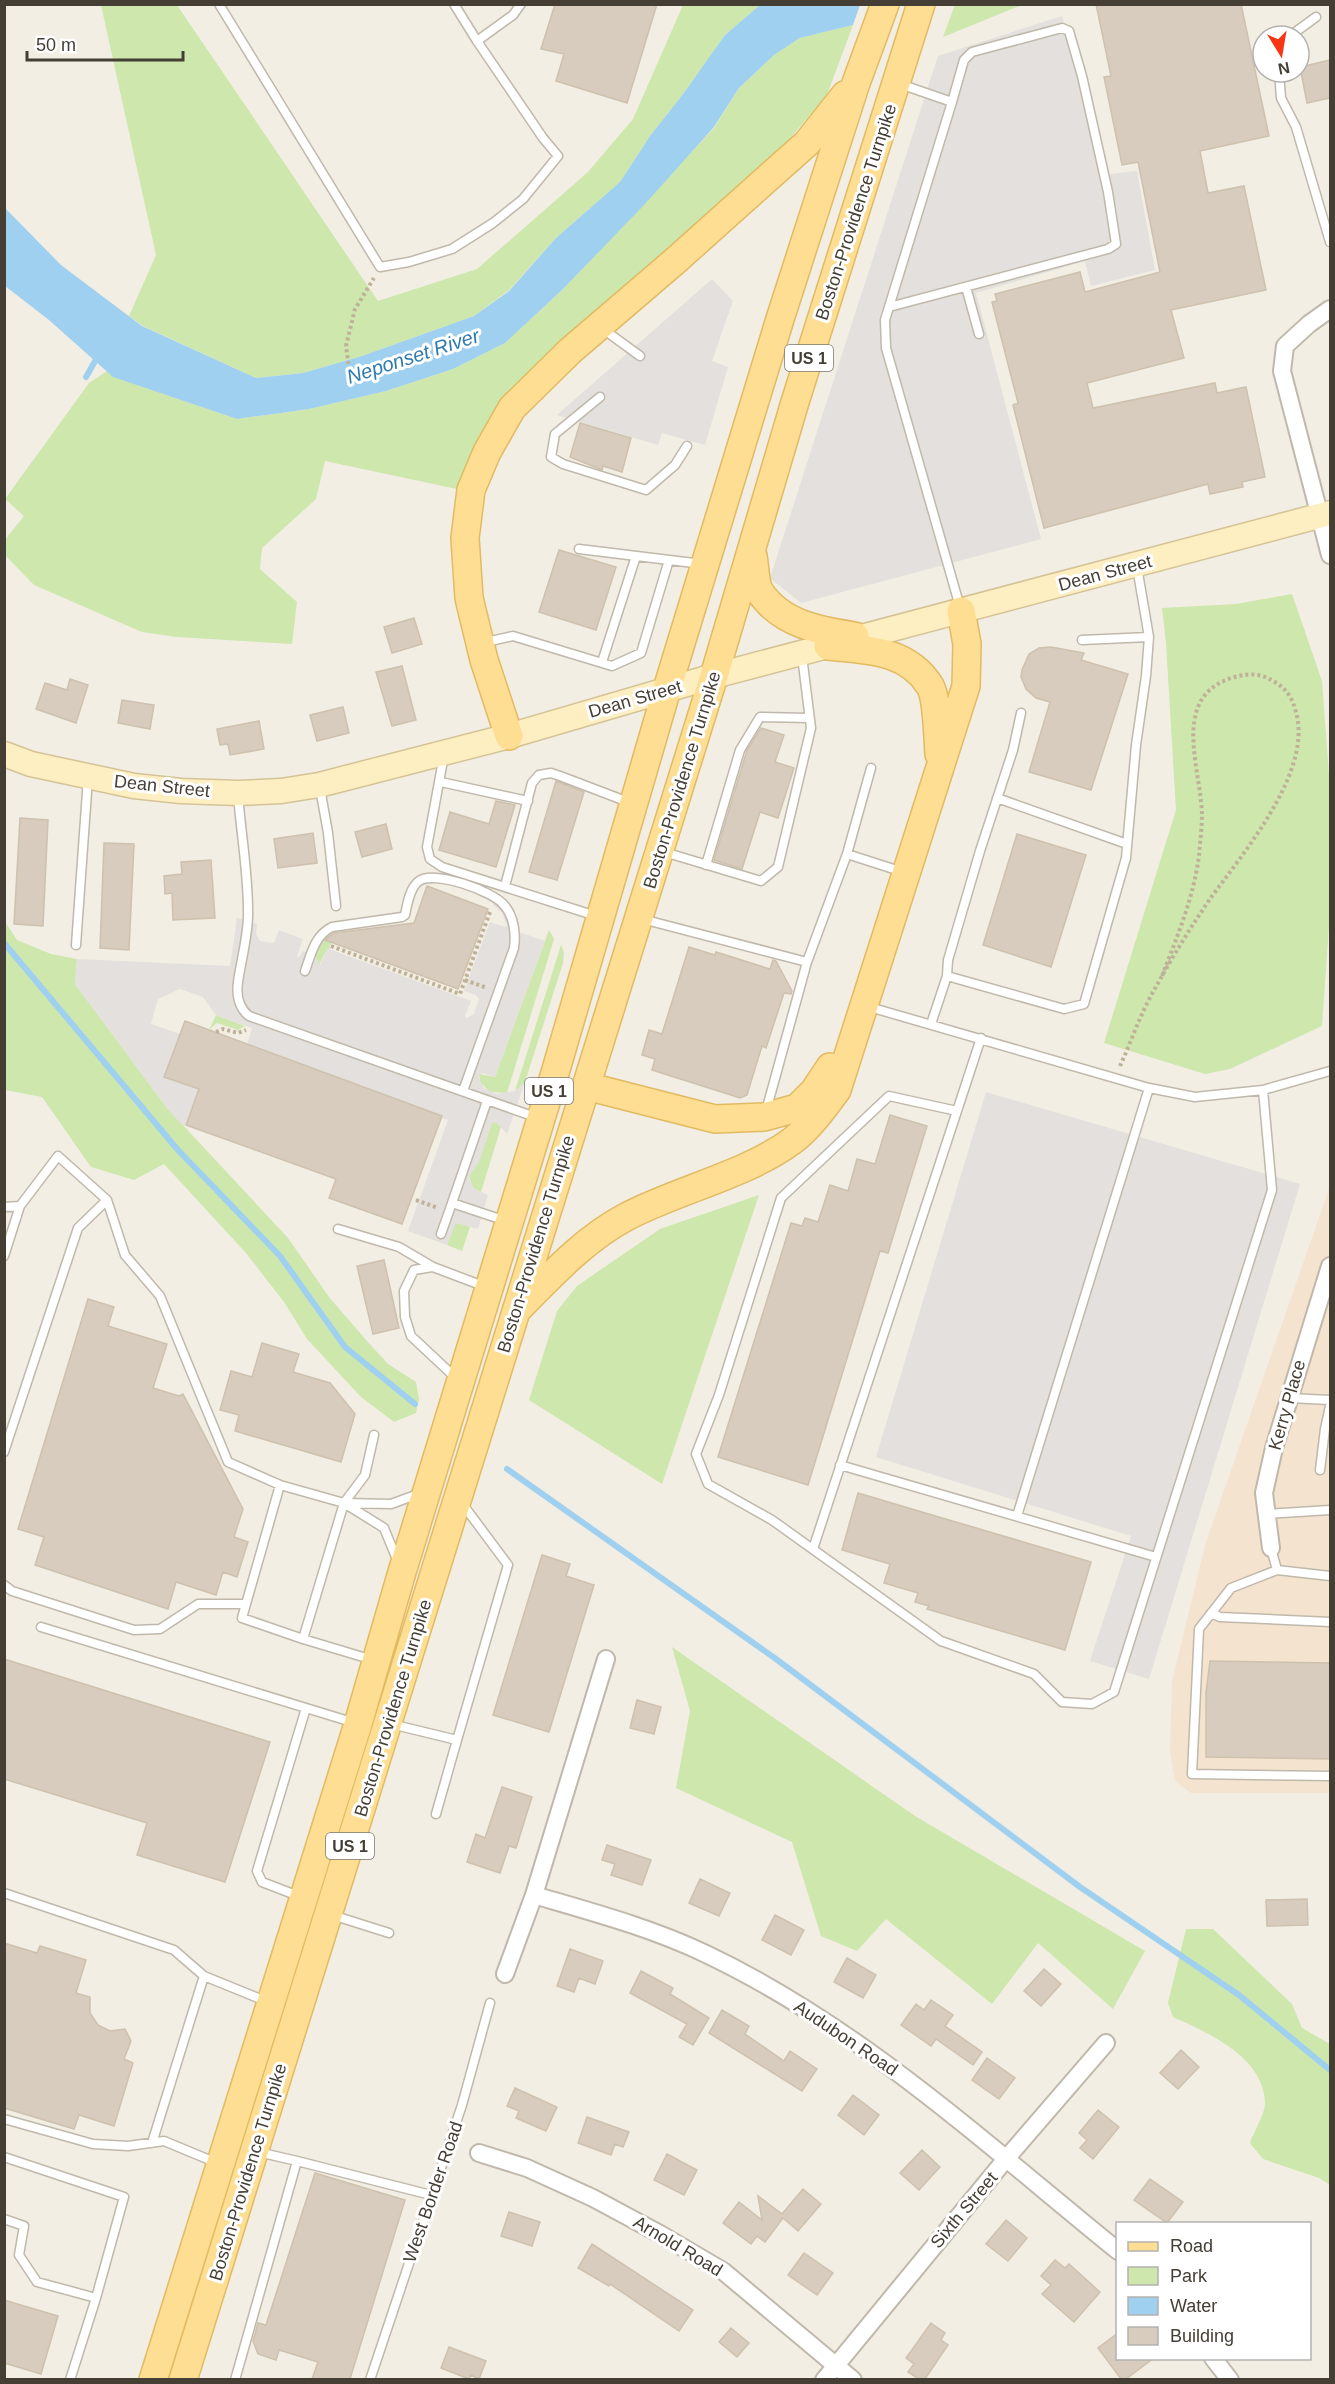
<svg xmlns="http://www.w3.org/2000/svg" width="1335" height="2384" viewBox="0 0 1335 2384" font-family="Helvetica,sans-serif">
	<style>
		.commercial { fill: #f4e4cf }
		.green { fill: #cde7ad }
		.parking { fill: #e3e0dd }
		.water { fill: #a0d0ef }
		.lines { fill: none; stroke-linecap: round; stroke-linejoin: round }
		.stream { stroke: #a0d0ef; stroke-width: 6 }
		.building { fill: #d7ccbd; stroke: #cec1ad; stroke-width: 1.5 }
		.lane-casing { stroke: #c0b8aa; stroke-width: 11 }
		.street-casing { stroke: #c0b8aa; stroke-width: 20 }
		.secondary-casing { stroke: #d5c396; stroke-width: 27 }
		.primary-casing { stroke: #e2ba62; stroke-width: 30 }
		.path { stroke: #bfb198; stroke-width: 4; stroke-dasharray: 3 3; stroke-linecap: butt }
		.lane { stroke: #fff; stroke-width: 8 }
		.street { stroke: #fff; stroke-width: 16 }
		.secondary { stroke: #feefc2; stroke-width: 24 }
		.primary { stroke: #fdde92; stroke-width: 27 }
		.labels { text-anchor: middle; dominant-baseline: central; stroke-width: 6; stroke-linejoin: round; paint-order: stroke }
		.shield { fill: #fff; stroke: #7c7871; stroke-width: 1.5 }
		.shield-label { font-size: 16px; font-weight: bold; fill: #443e34 }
		.street-label { font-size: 18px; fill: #443e34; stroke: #fff }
		.water-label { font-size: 20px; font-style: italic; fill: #2f7aaf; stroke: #fff }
	</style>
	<rect width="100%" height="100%" fill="#f2eee4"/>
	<path class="commercial" d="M1330 1186V1793H1191L1175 1781 1170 1751 1172 1682 1205 1545Z"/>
	<path class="green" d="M101 5H177L378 301 477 269 588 172 633 119 683 5H760L725 35 683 94 650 136 620 182 556 238 509 290 474 316 362 356 303 373 256 378 143 326 129 316 156 255Z
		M955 5V4L1022 5 943 37Z
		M853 25 827 95 779 151 498 407 457 489 325 461 316 499 262 548 260 569 297 602 292 644 177 637 142 632 34 585 5 555 4 541 24 516 5 499 89 383 107 371 114 377 237 419 309 409 386 391 453 369 505 343 562 290 714 128 739 88 774 55 800 38Z
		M1292 594 1322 681 1330 788V912L1322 1026 1230 1069 1205 1074 1104 1043 1176 810 1166 643 1162 608 1236 604Z
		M4 920 17 940 51 954 77 959 75 984 167 1108 288 1238 329 1297 366 1340 388 1364 416 1382 419 1399 416 1413 394 1422 361 1397 307 1339 284 1302 246 1253 164 1164 134 1180 91 1167 42 1097 5 1090Z
		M549 930 554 939 507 1093 490 1092 480 1082 479 1074 495 1077Z
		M335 933 329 949H327L319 965 315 956 325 937Z
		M561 945 564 952 563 963 525 1082 515 1091Z
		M216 1015 245 1026 238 1030 217 1023 209 1030Z
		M495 1121 501 1127 481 1192 473 1188 469 1176 477 1164 492 1123Z
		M759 1195 662 1484 529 1400 557 1311 577 1286 660 1229Z
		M460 1222 470 1227 462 1251 447 1245 454 1224Z
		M672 1647 915 1816 1145 1951 1113 2009 1038 1943 992 2004 886 1919 857 1951 821 1936 792 1842 676 1788 690 1711Z
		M1186 1929H1213L1292 2004 1302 2028 1330 2044V2185L1319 2178 1263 2159 1250 2143C1253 2134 1265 2113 1265 2104 1265 2058 1209 2033 1173 2017L1168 2003Z"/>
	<path class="parking" d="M1062 16 1101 175 1137 171 1155 270 1091 286 1085 261 976 293 1041 539 801 603 770 578 938 56Z
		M712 279 733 301 712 361 728 367 705 445 662 433 658 445 557 415Z
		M498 893 508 901 514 910 519 932 545 941 495 1077 482 1073 478 1076 484 1088 496 1094 515 1091 525 1082 507 1134 497 1123H492L479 1162 469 1176 473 1188 488 1195 478 1229 456 1223 447 1245 408 1231 448 1120 247 1045 252 1028 216 1015 203 997 180 989 158 999 151 1024 180 1034 164 1077 199 1089 184 1127 167 1108 75 984 77 959 230 966 237 918 257 924 256 934 260 941 274 943 279 930 303 939 297 956 298 958 303 951 315 956 320 965 327 949H329L471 1001 465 1016 467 1018 474 1014 479 999 476 995 464 991 490 922 505 927 507 925 502 913 493 905Z
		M986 1092 1300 1184 1149 1679 1090 1661 1131 1536 876 1457Z"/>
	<path class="water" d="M760 5H860L853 25 800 38 774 55 739 88 714 127 645 204 562 290 505 343 453 369 386 391 309 409 237 419 113 377 49 320 5 286V208L61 265 142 326 256 378 303 373 362 356 474 316 509 291 556 238 620 182 650 136 683 94 725 35Z"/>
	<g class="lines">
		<path class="stream" d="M86 377 99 354
			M4 943 178 1150 280 1256 345 1347 415 1404
			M507 1469 776 1659 1080 1887 1239 1995 1330 2070"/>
	</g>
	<path class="building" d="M555 4H657L627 103 556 81 564 54 541 49Z
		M1096 4H1241L1269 136 1200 151 1208 193 1244 186 1266 290 1171 310 1184 358 1087 383 1093 408 1215 383 1217 393 1246 387 1265 477 1242 482 1243 487 1210 494 1208 484 1044 528 1013 405 1018 403 992 302 997 301 995 294 1080 272 1085 292 1160 272 1138 162 1122 165 1104 77 1111 76Z
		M1330 60V98L1307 103 1300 67Z
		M580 423 631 438 622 472 603 466 602 470 570 457Z
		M559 550 616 567 596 630 539 612Z
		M414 618 422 644 392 653 384 627Z
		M1051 647 1084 653 1081 660 1128 674 1091 790 1029 772 1050 702 1036 698 1026 689 1021 677 1022 670 1029 654 1039 648Z
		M402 666 416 720 392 726 376 672Z
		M70 679 88 685 76 723 36 709 45 683 67 690Z
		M122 700 154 705 150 729 118 723Z
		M343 707 349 733 317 741 310 715Z
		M259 721 264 749 230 755 228 744 220 745 217 729Z
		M761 728 784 735 775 762 794 768 778 818 760 812 742 869 714 860 747 750Z
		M556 781 584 792 557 880 529 872Z
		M496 801 515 805 496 867 439 850 450 812 489 824Z
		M20 818 48 820 43 926 14 924Z
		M386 824 392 849 362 857 355 832Z
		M313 833 317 863 278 868 274 839Z
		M1017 834 1086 855 1051 967 983 945Z
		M104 843 134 844 129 950 100 948Z
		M211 860 215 918 173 920 172 893 165 894 164 876 182 874 181 862Z
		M427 886 488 909 458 989 325 940 334 933 414 923Z
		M689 947 715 955 716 952 770 969 773 960 776 961 792 991 791 994 784 993 766 1048 762 1046 747 1095 740 1098 652 1070 655 1059 642 1055 649 1030 662 1034Z
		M185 1021 442 1116 402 1224 329 1198 336 1179 186 1125 199 1089 164 1077Z
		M890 1115 927 1126 888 1253 880 1251 808 1485 718 1457 791 1223 802 1226 805 1218 818 1222 830 1185 848 1191 857 1159 875 1164Z
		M384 1260 399 1328 373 1334 357 1266Z
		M88 1299 114 1307 108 1326 167 1344 153 1388 179 1396 183 1394 243 1509 234 1537 248 1542 237 1577 223 1572 216 1595 176 1582 168 1609 35 1565 44 1537 18 1529Z
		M262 1343 299 1354 293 1372 330 1383 355 1414 341 1462 235 1431 239 1415 220 1410 231 1371 252 1377Z
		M858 1493 1091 1562 1065 1650 927 1609 929 1606 915 1602 918 1593 884 1583 890 1564 842 1550Z
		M542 1555 570 1564 566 1576 594 1585 549 1732 493 1715Z
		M4 1659 270 1742 225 1882 137 1855 147 1823 4 1779Z
		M1210 1661 1330 1663V1759L1206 1757V1692Z
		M637 1700 661 1707 654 1734 630 1728Z
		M502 1787 532 1797 516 1848 509 1846 500 1873 467 1862 476 1834 485 1838Z
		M607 1845 651 1860 642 1885 611 1875 615 1864 602 1860Z
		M700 1879 730 1893 719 1916 689 1903Z
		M1307 1899 1308 1925 1267 1926 1266 1900Z
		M775 1915 804 1930 791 1955 762 1940Z
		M4 1943 37 1953 40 1946 86 1960 76 1993 90 1997V2013L98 2025 110 2031 125 2029 131 2041 124 2059 133 2063 114 2126 79 2115 74 2129 4 2108Z
		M570 1949 603 1961 595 1984 579 1978 574 1992 557 1986Z
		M847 1958 876 1975 863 1998 834 1982Z
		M1044 1969 1061 1984 1041 2006 1024 1991Z
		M641 1971 673 1988 670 1994 709 2018 693 2045 679 2037 687 2024 630 1993Z
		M931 2000 953 2015 945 2026 982 2052 973 2065 936 2039 931 2046 901 2025 916 2004 924 2010Z
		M722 2010 749 2026 745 2034 784 2061 790 2051 817 2069 802 2091 709 2033Z
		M1181 2050 1199 2067 1178 2089 1160 2073Z
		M987 2058 1015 2078 999 2099 972 2080Z
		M515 2088 557 2107 546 2131 516 2118 519 2111 507 2106Z
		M853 2095 879 2115 864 2135 838 2115Z
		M1098 2110 1119 2127 1093 2159 1080 2148 1087 2140 1079 2133Z
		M587 2117 629 2132 623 2147 615 2144 611 2155 578 2143Z
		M922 2150 940 2167 919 2190 900 2173Z
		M667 2154 697 2170 684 2195 654 2180Z
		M315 2173 405 2200 350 2379H312L318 2362 279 2350 276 2360 258 2354 253 2341 258 2323 266 2325Z
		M1150 2179 1183 2202 1167 2223 1134 2200Z
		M803 2189 821 2204 798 2231 783 2218 765 2242 757 2236 751 2244 723 2223 739 2202 762 2220 758 2196 782 2214Z
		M509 2212 540 2222 532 2246 501 2236Z
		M1006 2220 1027 2238 1008 2261 986 2244Z
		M592 2244 693 2310 679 2331 610 2284 609 2286 578 2268Z
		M804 2253 833 2273 817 2295 788 2275Z
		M1055 2260 1065 2268 1069 2264 1100 2292 1074 2322 1042 2294 1051 2285 1041 2276Z
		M4 2300 58 2316 41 2374 4 2363Z
		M931 2323 945 2333 941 2340 948 2345 925 2379H919L908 2372 914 2364 906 2358Z
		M731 2328 749 2343 737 2357 719 2342Z
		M1118 2333V2358H1154L1126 2379H1121L1098 2348Z
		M449 2347 486 2361 479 2379 471 2375 469 2379 441 2368Z"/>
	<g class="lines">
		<g class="lane-casing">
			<path id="lane" d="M219 4 380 267 409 262 452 249 493 223 523 199 558 156 543 138 477 41
				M454 4 477 41 513 15 521 4
				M1290 36 1316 17
				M1279 72 1281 98 1296 127 1330 242
				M900 84 952 102 885 320 886 348 960 607
				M966 287 979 334
				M889 307 1108 249 1116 244 1108 192 1082 76 1069 31 1062 28 972 52 964 60 952 102
				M603 329 640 356
				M600 397 555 434 551 457 563 464 646 490 675 465 687 446
				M579 549 702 564
				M1082 640 1149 637
				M482 643 513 636 612 666 641 653 669 560
				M602 662 636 556
				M1021 713 1013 750 980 851 948 960 947 976 1064 1009 1084 1004 1126 858 1136 745 1146 676 1149 637 1137 567
				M444 755 427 847 430 859 442 867 596 916
				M441 782 528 801
				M320 788 328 833 336 906
				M238 794C241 835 249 877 248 918 247 940 241 961 238 982 236 995 239 1008 249 1016L538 1118
				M997 798 1127 844
				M664 852 761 881 778 867 811 728 802 656
				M847 854 903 872
				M706 865 740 750 760 717 809 718
				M505 886 532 783 539 775 551 773 560 776 631 803
				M642 919 807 962
				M76 945 88 778
				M305 971C311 954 315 935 332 927L402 917 405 915C407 905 410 887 419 881 434 870 493 891 504 905 514 916 516 934 514 948L463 1091
				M866 1006 1149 1088 1195 1097 1263 1090 1330 1071
				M931 1024 947 976
				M487 1101 452 1203 506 1221
				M766 1111 807 962 847 854 871 768
				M957 1111 889 1096 781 1198 719 1395 696 1454 708 1484 772 1520 941 1641 1034 1674 1062 1702 1092 1704 1114 1692 1272 1190 1263 1090
				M4 1207 20 1206 58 1156 107 1200 125 1255 160 1296 228 1462 280 1485
				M338 1229 399 1247 433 1267 486 1287
				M441 1234 452 1203
				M4 1256 20 1206
				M432 1267 414 1270 404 1291 405 1317 411 1336 458 1380
				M1289 1398 1330 1400
				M4 1452 78 1228 107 1200
				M840 1465 1156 1557
				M1320 1470 1325 1429 1330 1406
				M344 1503 384 1528 398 1562
				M1267 1514 1330 1510
				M1017 1516 1149 1088
				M1271 1548 1277 1570 1231 1588 1199 1629 1192 1774 1330 1776
				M813 1549 981 1038
				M1277 1570 1330 1576
				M4 1585 12 1591 134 1630 160 1629 198 1604H246
				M1211 1613 1220 1617 1330 1622
				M41 1627 355 1723
				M303 1639 242 1618 280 1485 344 1503 391 1504 421 1493
				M373 1660 303 1639 344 1503 365 1475 374 1435
				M391 1724 457 1740 508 1565 461 1502
				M436 1814 457 1740
				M4 1893 174 1950 204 1976 268 2002
				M301 1897 262 1882 257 1871 306 1708
				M332 1915 389 1933
				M4 2119 93 2144 128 2146 164 2141 217 2163
				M152 2143 204 1976
				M4 2157 124 2197 96 2298 70 2380
				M297 2161 431 2195
				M4 2219 24 2226 19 2255 37 2282 96 2298
				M235 2380 297 2161 258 2152
				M370 2380 462 2105 490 2003"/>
		</g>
		<g class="street-casing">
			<path id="street" d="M1330 309 1309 324 1285 346 1282 371 1330 555
				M1271 1548 1264 1493 1274 1448 1330 1266
				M534 1895C592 1912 652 1928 706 1954 860 2027 987 2145 1118 2251
				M505 1974 534 1895 606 1659
				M479 2153 527 2168 593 2198 660 2234 723 2271 853 2380
				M1213 2358 1230 2380
				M824 2380 1005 2160 1106 2043"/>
		</g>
		<g class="secondary-casing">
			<path id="secondary" d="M4 754 31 764 134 786 181 791 238 793 281 791 319 785 509 736 714 676 1330 513"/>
		</g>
		<g class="primary-casing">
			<path id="primary" d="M753 556C755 567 755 584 760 592 781 624 820 631 855 636
				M828 646C866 650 907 649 930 686 937 697 938 740 939 754
				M509 736 484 660 469 598 465 538 471 490 487 452 512 408 570 351 675 261 807 143 845 95
				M586 1086 715 1119 764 1117 797 1108 814 1091 830 1067
				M518 1309C552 1275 583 1240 626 1217 677 1190 746 1175 792 1141 810 1127 823 1109 837 1090L966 686 967 644 961 611
				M153 2380 358 1724 402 1572 555 1073 667 689 780 319 856 83 885 4
				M183 2380 714 676 795 402 921 4"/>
		</g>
		<path class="path" d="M350 376 346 346 355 309 374 278
			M331 946 460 994 490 912
			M465 980 487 988
			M216 1032 223 1029 238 1033 246 1030
			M1120 1066C1131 1042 1140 1015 1153 992 1170 961 1190 928 1210 899 1243 853 1313 772 1296 712 1291 693 1283 685 1265 677 1253 672 1238 675 1226 680 1172 702 1201 770 1202 815 1202 828 1200 842 1199 855 1194 897 1177 937 1162 976
			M416 1200 438 1208"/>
		<use href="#lane" class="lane"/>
		<use href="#street" class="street"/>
		<use href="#secondary" class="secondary"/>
		<use href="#primary" class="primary"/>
	</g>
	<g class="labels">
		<g class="shield">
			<rect x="785" y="345" width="48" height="26" rx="4.5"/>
			<rect x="525" y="1078" width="48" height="26" rx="4.5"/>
			<rect x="326" y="1833" width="48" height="26" rx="4.5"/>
		</g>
		<g class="shield-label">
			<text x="809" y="358">US 1</text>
			<text x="549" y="1091">US 1</text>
			<text x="350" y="1846">US 1</text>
		</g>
		<g class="street-label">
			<text transform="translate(856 212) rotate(-72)">Boston-Providence Turnpike</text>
			<text transform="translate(1105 573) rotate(-15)">Dean Street</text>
			<text transform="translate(635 699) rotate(-16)">Dean Street</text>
			<text transform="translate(682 780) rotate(-73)">Boston-Providence Turnpike</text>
			<text transform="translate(162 786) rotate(6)">Dean Street</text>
			<text transform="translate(536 1244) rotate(-73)">Boston-Providence Turnpike</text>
			<text transform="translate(1287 1405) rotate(-74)">Kerry Place</text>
			<text transform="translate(393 1708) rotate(-73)">Boston-Providence Turnpike</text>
			<text transform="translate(846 2038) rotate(34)">Audubon Road</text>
			<text transform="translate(248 2172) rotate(-73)">Boston-Providence Turnpike</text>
			<text transform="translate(433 2192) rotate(-71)">West Border Road</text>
			<text transform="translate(964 2210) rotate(-50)">Sixth Street</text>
			<text transform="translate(678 2246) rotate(31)">Arnold Road</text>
		</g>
		<g class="water-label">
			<text transform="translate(413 356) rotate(-18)">Neponset River</text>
		</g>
	</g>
	<rect width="1335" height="2384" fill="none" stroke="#443e34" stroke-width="12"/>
	<rect x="1116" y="2222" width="195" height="138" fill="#ffffff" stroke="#b4b2ae" stroke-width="1.5"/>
	<rect x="1128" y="2242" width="30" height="9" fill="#fdde92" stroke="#b4b2ae" stroke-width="1.5"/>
	<text x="1170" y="2252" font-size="18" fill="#443e34">Road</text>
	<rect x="1128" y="2267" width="30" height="18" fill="#cde7ad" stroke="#b4b2ae" stroke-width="1.5"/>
	<text x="1170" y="2282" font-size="18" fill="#443e34">Park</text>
	<rect x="1128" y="2297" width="30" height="18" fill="#a0d0ef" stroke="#b4b2ae" stroke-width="1.5"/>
	<text x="1170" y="2312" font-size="18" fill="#443e34">Water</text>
	<rect x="1128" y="2327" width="30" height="18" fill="#d7ccbd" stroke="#b4b2ae" stroke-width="1.5"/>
	<text x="1170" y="2342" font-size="18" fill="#443e34">Building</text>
	<g transform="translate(1281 54) rotate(169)"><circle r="28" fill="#ffffff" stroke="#b4b2ae" stroke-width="1.5"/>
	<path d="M0-4.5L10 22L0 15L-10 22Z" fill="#f83515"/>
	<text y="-9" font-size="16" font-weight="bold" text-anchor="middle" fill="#443e34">N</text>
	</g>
	<path d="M27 51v9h156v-9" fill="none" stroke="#443e34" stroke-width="3"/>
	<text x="36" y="51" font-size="18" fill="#443e34" stroke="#ffffff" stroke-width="4.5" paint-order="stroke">50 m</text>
</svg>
